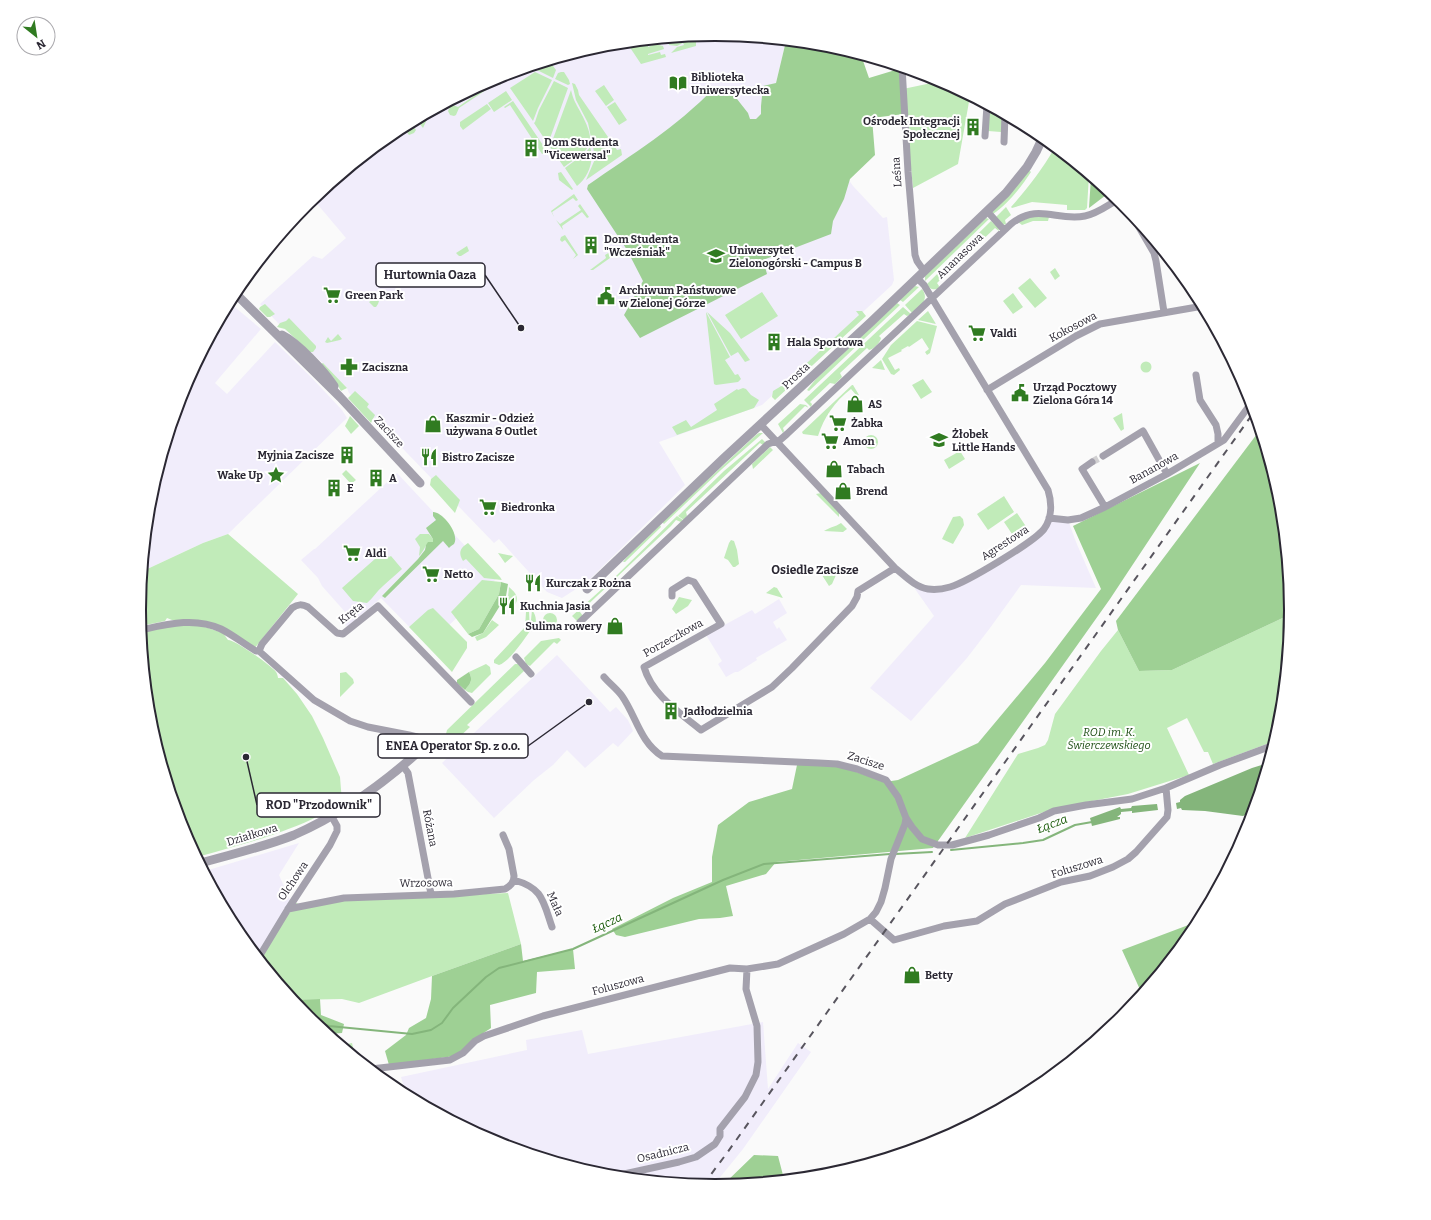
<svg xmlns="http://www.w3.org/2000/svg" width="1431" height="1220" viewBox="0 0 1431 1220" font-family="Bitter,serif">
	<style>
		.built { fill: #f1edfb }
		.green { fill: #c1ebb9 }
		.forest { fill: #9ed094 }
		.water { fill: #84b57b }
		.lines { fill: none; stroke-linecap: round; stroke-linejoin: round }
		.stream { stroke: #84b57b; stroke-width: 2 }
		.minor-tunnel { stroke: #d1d0d2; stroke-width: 7; stroke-dasharray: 7 3.5; stroke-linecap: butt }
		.minor { stroke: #a4a1ad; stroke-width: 7 }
		.tertiary { stroke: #a4a1ad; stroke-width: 9 }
		.rail { stroke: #58555e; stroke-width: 2; stroke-dasharray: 7 7; stroke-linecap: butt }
		.labels { text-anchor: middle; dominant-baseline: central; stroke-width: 4; stroke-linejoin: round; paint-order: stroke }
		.poi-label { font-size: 11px; font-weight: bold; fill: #2b2833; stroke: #fff; text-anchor: start }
		.street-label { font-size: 11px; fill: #2b2833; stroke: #fff }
		.park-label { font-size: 11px; font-style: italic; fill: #1d4d14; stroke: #fff }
		.neighbourhood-label { font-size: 12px; font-weight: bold; fill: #2b2833; stroke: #fff }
		.water-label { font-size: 12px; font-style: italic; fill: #185a08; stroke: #fff }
		.rim { fill: none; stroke: #2b2833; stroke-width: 2 }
		.leader { fill: none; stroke: #2b2833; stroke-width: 1.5 }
		.callout-dot { fill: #2b2833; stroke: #fff; stroke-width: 1.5 }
		.callout { fill: #fff; stroke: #2b2833; stroke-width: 1.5 }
		.callout-label { font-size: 12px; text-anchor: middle; font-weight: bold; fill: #2b2833 }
	</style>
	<rect width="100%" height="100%" fill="#fafafa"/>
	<path class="built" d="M716 34 786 41 776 83 795 103 853 186 883 218 887 217 894 280 892 285 762 405 659 442 685 485 587 582 562 598 547 592 499 539 494 543 349 393 347 388 323 363 278 323 260 304 313 256 322 259 346 238 313 199 396 131 495 78 603 45Z
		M230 303 261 329 215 383 227 394 275 342 311 377 342 410 347 418 228 534 203 543 143 571 151 497 183 389Z
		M397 473 496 579 428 646 381 598 348 626 341 624 339 622 346 616 347 615 346 613 322 586 318 578 301 560 314 549H315Z
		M1049 519 1068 520 1076 542 1096 588 1021 585 990 628 967 658 911 721 870 688 934 616 915 589 916 585 930 589 960 583 1036 536Z
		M779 599 787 613 773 622 777 629 779 627 787 640 756 658 757 660 738 672H735L726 677 718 664 722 661 706 635 752 610 755 614Z
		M557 655 610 712 616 707 628 720 633 731 618 747 613 743 585 768 567 750 553 765 534 780 494 818 442 763Z
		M299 843 279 875 290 900 258 956 236 930 205 871Z
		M763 1022 768 1089 798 1043 811 1052 743 1149 713 1186 603 1175 495 1142 406 1094 401 1077 527 1050 526 1040 582 1030 588 1054Z"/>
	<path class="green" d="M696 36V46L671 53 677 47 684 45 683 43 677 46 669 45 668 42 682 37Z
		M660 39 655 43 648 45V47L655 44 663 46 664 49 648 54V55L660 52 661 55 665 54 666 57 641 64 627 43 651 40 652 42 653 40 655 41V40Z
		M550 62 556 70 553 78 537 70Z
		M535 72 552 80 538 108 533 121 510 88Z
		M561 72H564L569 80 570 84 568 85 555 79 558 73Z
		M495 78H496L501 85 495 84 459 108 456 115 454 116 450 115 448 111 450 107 453 105 458 107 494 82 493 79Z
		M554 81 568 88 548 144 534 123 535 122 539 110Z
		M941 81 970 96 958 164 913 188 903 89Z
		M572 83 575 84 578 90 579 95 617 150 621 149 622 155 586 180 595 159 594 152 588 123 576 100Z
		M604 85 614 100 606 106 595 91Z
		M571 90C572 94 573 98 575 102 580 112 596 136 588 147 582 156 572 161 564 167L550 147Z
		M506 91 512 100 494 112 488 103Z
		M513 101 547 151 542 154 510 105 505 108 504 107Z
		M615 102 627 120 619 125 607 107Z
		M487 104 491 109 463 130 460 126V122Z
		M989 106 1003 114 1001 132 988 131Z
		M430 113 423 128 417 120Z
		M411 123 416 130 414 133 409 135 403 127Z
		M590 147C595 160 588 178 577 186L565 168 585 153Z
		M1054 149 1072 161 1089 175 1087 208 1085 210H1067V205L1032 202 1012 208 1011 207C1028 188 1041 171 1054 149Z
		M1029 170 1031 172C1022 186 1007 205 993 214V211Z
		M561 172 573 189 572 190 559 180 558 173Z
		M574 194 578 200 576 201 573 198 552 212 554 217 551 211Z
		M580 204 589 217 587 218 582 212 562 226 563 230 556 220 560 224 581 210 578 206Z
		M1006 207 1011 215 1005 220 1006 224 1003 225 996 217Z
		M1034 216 1049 217 1048 221H1033L1022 225 1018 222Z
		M986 218 989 219 925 281V276Z
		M991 221 998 227 999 231 995 228 937 283 939 286 938 289C932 290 930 289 927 284Z
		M565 235 578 255 573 259 576 255 565 240 562 242 560 240 561 237Z
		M467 246 469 251 461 256H459L456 253Z
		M610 252 612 256 610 258 593 270H590L606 258 605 255Z
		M1055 268 1060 276 1055 280 1050 272Z
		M1030 278 1047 298 1035 308 1018 288Z
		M915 286 919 287 903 302 900 300Z
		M922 289C930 300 920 306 912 313L905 305Z
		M762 292 778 316 741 339 725 315Z
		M1013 293 1023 307 1013 314 1003 301Z
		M373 295 376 296 379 301 378 304 376 307H374L369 302 372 300 369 297Z
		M897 303 900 305 809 391 807 390 816 379Z
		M265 304 275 314 270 317H267L259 309 260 307Z
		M903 307 911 314 907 316 904 314 879 336 881 338C880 343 874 349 869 350L867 348 840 373 842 377 835 384 830 383 810 402 812 404 811 407 804 400Z
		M856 311H862L866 316 775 400 772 397 773 391 783 385 859 315Z
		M928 311 936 324 918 320Z
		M706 312 730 357 725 360 735 375 738 374 741 379 738 382 716 385 714 384Z
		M707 312 730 333 750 360 745 362 738 352 731 356Z
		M289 318 316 346V348L313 352H310L285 329 277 327 280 323 286 321Z
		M917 321 937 326 930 353 927 355 925 352 929 349 922 338 909 347 908 346 901 350 902 351 888 358 895 370 899 368 900 370 894 375 891 374 882 359 891 345Z
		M338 334 342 339 340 340 327 343 325 342 328 337 331 341Z
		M881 360 885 370 872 368Z
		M1140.5 367a5.5 5.5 0 1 1 11 0a5.5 5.5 0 1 1-11 0Z
		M323 363 347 388 341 391 333 377 321 364Z
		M923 379 932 392 921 399 912 385Z
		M852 385H853L859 395 857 396 851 389C835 401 824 417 818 436L803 434 802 432Z
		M743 388 746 389 751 395 759 400 754 408 677 435 672 427 686 420 691 427 717 410 714 404 737 389 738 390Z
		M355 391 369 404 367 407 375 415 371 423 348 398Z
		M800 404 806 405 809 408 805 406 783 428 784 431 783 433 778 424Z
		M1122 413 1124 429 1121 431 1113 418Z
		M350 416 359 426 351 434 345 426Z
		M759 433H763L722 469 664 524 662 522 756 435Z
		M864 442a7 7 0 1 1 14 0a7 7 0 1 1-14 0Z
		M762 439 766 443 763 445 760 443 686 512 687 516 684 520 678 516 724 471Z
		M770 447 773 450 753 469 752 464Z
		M960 451 965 459 949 469 944 460Z
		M346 470 356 480 351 484 342 474Z
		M436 475 460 500 455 513 430 485 431 479Z
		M821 493 839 512V517L816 494Z
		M1004 496 1014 512 988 530 977 514Z
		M1017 513 1027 528 1014 537 1004 522Z
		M677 516 683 520 681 522 676 520 671 526 617 577 620 581H619L615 577Z
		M960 516 963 519 964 525 953 544 942 539 953 517Z
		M841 523 847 529 843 532 824 531C830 527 835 527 841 523Z
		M660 525 661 527 625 562H623L626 558Z
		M228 534 298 594 254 649 237 636 189 620H172L167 618 165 621 141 626 140 610 143 571 203 543Z
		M420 534H429L433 539V542L428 543C425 546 424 551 419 556L420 547 415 539Z
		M731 540 734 541 737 550 739 564 735 567H733L728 560 724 558 729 543Z
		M468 543 500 577 502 580 484 578 466 559 463 561C458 553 460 548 468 543Z
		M384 551 389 557 391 556 402 569C396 575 389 580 383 586 377 591 373 598 367 603L353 601 342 588Z
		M498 553 513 556 505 563Z
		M830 566 836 575 832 584 829 586 820 572Z
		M613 579 617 583 616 584 613 581 580 612 583 616 577 621 572 616Z
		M482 580 501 582 499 594 479 629 468 634 451 612Z
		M509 587C516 593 520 598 514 606L506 601 508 597Z
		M774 587 777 588 783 598 766 593Z
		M679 597 692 600 688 606 676 614 672 609Z
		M541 602 562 603C556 608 547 607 541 602Z
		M433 608 467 642V648L452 672 409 627 428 610Z
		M525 608 529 611 530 631C523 641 509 662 499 665L494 663V660L525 627 526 612 524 609Z
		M532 610C537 616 537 624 533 630L531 620Z
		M543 620a7 7 0 1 1 14 0a7 7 0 1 1-14 0Z
		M1291 614 1280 723 1275 741 1213 764 1208 752H1204L1187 718 1167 728 1189 775 1128 794 1056 808 965 838 1018 754 1038 748 1045 745 1048 740 1055 714 1101 651 1118 630 1139 671 1172 670Z
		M492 620 499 625 486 637 477 641 475 637 483 633Z
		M166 626H202L223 633 228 640C235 640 272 666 276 672 277 673 278 677 278 678H283L297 694 312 716 323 738 340 777 342 802C326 812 309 822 291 828 261 840 229 848 197 857L183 830 151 722 142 632Z
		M559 638 561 640 557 644 554 642 530 666 526 664 524 658 541 641Z
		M486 664 490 667 491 674 472 693 468 692 465 690C471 683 473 680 469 672Z
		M515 664H518L524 671 467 725 470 727 454 742 446 734 447 730Z
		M346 672 353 679 354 683 340 697V673Z
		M508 893 521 944 432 976 359 1003 342 999 294 1000 257 955 290 900 303 906 333 901Z
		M352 1043 355 1055 342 1045Z"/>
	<path class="forest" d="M786 41 828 45 861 55 869 78 902 68 904 114 872 118 875 155 850 179 844 199 833 221 831 234 763 260 767 274 640 338 624 315 643 281 627 250 587 189 588 185C631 155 677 127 714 88L730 94 739 92 737 99 748 113 750 119H756L761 114V106L763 86 776 83Z
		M1091 177 1110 192 1089 208Z
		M1260 430 1280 498 1291 614 1172 670 1139 671 1118 630 1116 621Z
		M1200 463 1110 599 933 848 776 862 766 874 726 886 733 916 720 918 699 919 625 937 616 935 612 929 673 898 712 882V857L718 825 749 802 792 789 797 765H825L845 768 885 782 898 780 978 743 1045 663 1101 589 1073 526Z
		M433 512C443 512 460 534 454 544 452 545 450 547 449 548L443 541 385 598 382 596 418 559 425 550 426 545 428 542H433V539L426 528 436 520 433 516Z
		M501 582 508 584 506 596 483 633 472 637 468 634 479 629 499 594Z
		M469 672C473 680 471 683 465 690L457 683V680Z
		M1199 921 1194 930 1142 994 1122 950Z
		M521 944 523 961 573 949 575 969 537 972 536 993 490 1005 491 1028 476 1038 455 1056 389 1065 385 1051 406 1035 409 1028 426 1018 431 999 432 976Z
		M320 999 321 1015 344 1024 342 1033 329 1034 308 1017 294 1000Z
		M754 1155 778 1156 784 1179 723 1185Z"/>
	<path class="water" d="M1268 763 1254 811 1243 816 1205 811 1182 810 1181 808 1177 809 1176 803 1180 802V800L1185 796 1252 768Z
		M1157 804 1158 810 1132 813V811L1121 812V814L1117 817H1120V819L1092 826 1090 818 1120 807 1121 809 1131 808 1132 806Z"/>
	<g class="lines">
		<path class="stream" d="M951 850 1023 843 1043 840 1075 825 1092 822
			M895 854 932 852
			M309 1018 329 1026 412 1034 431 1030 442 1023 453 1008 486 977 499 968 573 949 723 880 764 864 890 854"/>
		<path class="minor-tunnel" d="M1092 462 1103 456"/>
		<path class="minor" d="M902 67 908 172 915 255 917 261 924 271
			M985 136 987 105
			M1004 142 1005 115
			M1129 210 1154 253 1156 261 1164 312
			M987 211 1004 230
			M1196 375 1200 400 1216 425 1218 434V443
			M987 390 1076 336 1100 324 1203 306
			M761 425 895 568C905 576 915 587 928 589 935 590 943 589 950 587 967 582 1034 542 1044 529 1052 518 1052 503 1048 490L924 285 917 278
			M1103 456 1143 431 1167 474
			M1092 462 1082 469 1105 507
			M1049 518 1068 520 1081 518 1105 507 1167 474 1224 440 1252 402
			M672 596V590L688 580 694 582 721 624 644 667C652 695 679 712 701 730L772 687 792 668 852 606 857 597 858 591 895 568
			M579 626 580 622 768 444 780 440 787 434C861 364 937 294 1011 224 1039 202 1057 222 1085 216 1097 214 1108 205 1119 199
			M141 630C168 624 195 617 221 629 233 635 244 644 256 651H259L314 700 350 721 368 727 409 735 417 737 426 745
			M259 651 262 644 292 608C298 604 302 604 308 607L337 633 343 634 378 606 471 702
			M516 657 531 674
			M604 677C610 684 617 689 622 696 636 716 640 742 662 756L819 763 837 764 857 769 886 780 898 797 906 818 912 827 922 839 938 845H952L989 835 1039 818 1054 811 1086 805 1132 799 1166 788
			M403 766 408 773 431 894
			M514 880C543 888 543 901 552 927
			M288 909 344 898 454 894 505 889C510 886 514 883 514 876L509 849 503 835
			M870 919 894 940 944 926 977 921 1005 904 1061 882 1090 876 1113 867 1128 859 1136 852 1167 817 1168 810 1166 788 1220 765 1274 745
			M259 957 288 909 330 845 337 831V826L332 817
			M371 1069 450 1060 463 1053 475 1041 484 1036 543 1016 730 968 747 969 778 964 844 934 870 919 876 912 881 902 885 888 891 859 905 824 906 818
			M615 1176 679 1162 696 1157 715 1144 720 1136V1129L745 1097 756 1075 758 1062 757 1026 746 989 747 969"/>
		<path class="tertiary" d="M235 293 340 397 420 483
			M282 335C298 343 324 371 334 386
			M587 589 723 459 871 322 1006 193 1027 167 1036 152 1043 137
			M201 863C232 854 264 847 294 835 344 813 386 782 426 745"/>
		<path class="rail" d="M703 1185 727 1153 1254 412"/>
	</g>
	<defs>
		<g id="library-bare" transform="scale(1.38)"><path d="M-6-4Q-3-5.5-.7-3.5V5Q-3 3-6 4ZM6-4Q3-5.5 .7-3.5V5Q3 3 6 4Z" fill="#307b21" stroke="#fff" stroke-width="2.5" paint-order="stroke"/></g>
		<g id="building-bare" transform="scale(1.38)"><path d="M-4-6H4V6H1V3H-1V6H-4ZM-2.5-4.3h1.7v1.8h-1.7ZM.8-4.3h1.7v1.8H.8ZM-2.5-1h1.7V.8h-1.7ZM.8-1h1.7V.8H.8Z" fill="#307b21" stroke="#fff" stroke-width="2.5" paint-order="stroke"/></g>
		<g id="university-bare" transform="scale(1.38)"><path d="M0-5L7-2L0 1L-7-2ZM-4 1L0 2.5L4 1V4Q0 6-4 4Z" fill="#307b21" stroke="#fff" stroke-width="2.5" paint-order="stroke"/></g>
		<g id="supermarket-bare" transform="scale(1.38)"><path d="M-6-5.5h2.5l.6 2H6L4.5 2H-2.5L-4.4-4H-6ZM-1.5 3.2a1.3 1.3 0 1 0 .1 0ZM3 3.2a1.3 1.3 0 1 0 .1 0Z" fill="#307b21" stroke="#fff" stroke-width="2.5" paint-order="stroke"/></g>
		<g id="civic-bare" transform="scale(1.38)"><path d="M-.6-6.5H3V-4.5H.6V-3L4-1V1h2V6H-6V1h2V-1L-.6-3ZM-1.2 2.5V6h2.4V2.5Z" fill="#307b21" stroke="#fff" stroke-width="2.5" paint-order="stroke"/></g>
		<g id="pharmacy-bare" transform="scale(1.38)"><path d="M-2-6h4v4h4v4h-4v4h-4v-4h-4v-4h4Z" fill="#307b21" stroke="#fff" stroke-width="2.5" paint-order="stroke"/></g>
		<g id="shop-bare" transform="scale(1.38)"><path d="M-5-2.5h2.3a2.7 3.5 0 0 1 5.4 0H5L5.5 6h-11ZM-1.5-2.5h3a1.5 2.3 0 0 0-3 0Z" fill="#307b21" stroke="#fff" stroke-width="2.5" paint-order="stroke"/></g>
		<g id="school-bare" transform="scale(1.38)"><path d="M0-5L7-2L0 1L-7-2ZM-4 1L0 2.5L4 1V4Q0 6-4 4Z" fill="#307b21" stroke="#fff" stroke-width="2.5" paint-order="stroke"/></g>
		<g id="restaurant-bare" transform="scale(1.38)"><path d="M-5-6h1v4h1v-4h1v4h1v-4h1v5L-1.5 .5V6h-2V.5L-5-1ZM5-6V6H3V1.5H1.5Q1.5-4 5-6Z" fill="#307b21" stroke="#fff" stroke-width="2.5" paint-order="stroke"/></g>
		<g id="sight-bare" transform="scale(1.38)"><path d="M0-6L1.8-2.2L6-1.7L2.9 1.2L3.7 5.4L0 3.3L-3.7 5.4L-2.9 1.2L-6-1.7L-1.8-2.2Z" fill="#307b21" stroke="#fff" stroke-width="2.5" paint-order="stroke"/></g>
	</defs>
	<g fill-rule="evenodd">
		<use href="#library-bare" x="678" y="83"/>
		<use href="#building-bare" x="973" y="127"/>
		<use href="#building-bare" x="531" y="148"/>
		<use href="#building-bare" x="591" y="245"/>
		<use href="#university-bare" x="716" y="256"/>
		<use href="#supermarket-bare" x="332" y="295"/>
		<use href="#civic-bare" x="606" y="296"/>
		<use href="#supermarket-bare" x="977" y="333"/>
		<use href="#building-bare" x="774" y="342"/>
		<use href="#pharmacy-bare" x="349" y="367"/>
		<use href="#civic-bare" x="1020" y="393"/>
		<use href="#shop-bare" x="855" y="404"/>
		<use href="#supermarket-bare" x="838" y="423"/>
		<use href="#shop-bare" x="433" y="424"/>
		<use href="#school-bare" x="939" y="440"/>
		<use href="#supermarket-bare" x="830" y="441"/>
		<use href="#building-bare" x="347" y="455"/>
		<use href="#restaurant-bare" x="429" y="457"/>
		<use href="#shop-bare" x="834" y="469"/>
		<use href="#sight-bare" x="276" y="475"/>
		<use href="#building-bare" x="376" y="478"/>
		<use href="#building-bare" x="334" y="488"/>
		<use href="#shop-bare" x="843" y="491"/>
		<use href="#supermarket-bare" x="488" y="507"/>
		<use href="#supermarket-bare" x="352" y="553"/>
		<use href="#supermarket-bare" x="431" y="574"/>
		<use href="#restaurant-bare" x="533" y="583"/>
		<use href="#restaurant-bare" x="507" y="606"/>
		<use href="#shop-bare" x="615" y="626"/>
		<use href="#building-bare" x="671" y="711"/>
		<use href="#shop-bare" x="912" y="975"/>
	</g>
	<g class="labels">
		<g class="poi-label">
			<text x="691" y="77">Biblioteka<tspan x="691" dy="13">Uniwersytecka</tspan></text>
			<text x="960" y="121" text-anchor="end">Ośrodek Integracji<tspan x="960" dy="13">Społecznej</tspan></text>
			<text x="544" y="142">Dom Studenta<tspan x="544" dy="13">"Vicewersal"</tspan></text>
			<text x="604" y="239">Dom Studenta<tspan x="604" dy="13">"Wcześniak"</tspan></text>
			<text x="729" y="250">Uniwersytet<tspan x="729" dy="13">Zielonogórski - Campus B</tspan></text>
			<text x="619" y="290">Archiwum Państwowe<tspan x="619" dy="13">w Zielonej Górze</tspan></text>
			<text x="345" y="295">Green Park</text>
			<text x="990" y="333">Valdi</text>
			<text x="787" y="342">Hala Sportowa</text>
			<text x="362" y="367">Zaciszna</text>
			<text x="1033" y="387">Urząd Pocztowy<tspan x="1033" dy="13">Zielona Góra 14</tspan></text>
			<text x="868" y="404">AS</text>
			<text x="446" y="418">Kaszmir - Odzież<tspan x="446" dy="13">używana &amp; Outlet</tspan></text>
			<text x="851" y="423">Żabka</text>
			<text x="952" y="434">Żłobek<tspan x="952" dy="13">Little Hands</tspan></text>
			<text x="843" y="441">Amon</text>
			<text x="334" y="455" text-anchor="end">Myjnia Zacisze</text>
			<text x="442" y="457">Bistro Zacisze</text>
			<text x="847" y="469">Tabach</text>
			<text x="263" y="475" text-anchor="end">Wake Up</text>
			<text x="389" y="478">A</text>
			<text x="347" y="488">E</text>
			<text x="856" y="491">Brend</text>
			<text x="501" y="507">Biedronka</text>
			<text x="365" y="553">Aldi</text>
			<text x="444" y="574">Netto</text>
			<text x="546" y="583">Kurczak z Rożna</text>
			<text x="520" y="606">Kuchnia Jasia</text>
			<text x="602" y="626" text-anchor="end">Sulima rowery</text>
			<text x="684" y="711">Jadłodzielnia</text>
			<text x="925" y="975">Betty</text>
		</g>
		<g class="street-label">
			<text transform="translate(897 172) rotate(-94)">Leśna</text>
			<text transform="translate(960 256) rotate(-44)">Ananasowa</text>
			<text transform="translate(1073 327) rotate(-28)">Kokosowa</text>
			<text transform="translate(796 376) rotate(-43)">Prosta</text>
			<text transform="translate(389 432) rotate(47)">Zacisze</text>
			<text transform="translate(1154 468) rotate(-29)">Bananowa</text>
			<text transform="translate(1005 543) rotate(-33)">Agrestowa</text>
			<text transform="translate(351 613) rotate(-38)">Kręta</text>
			<text transform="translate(673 638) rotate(-29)">Porzeczkowa</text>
			<text transform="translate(866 761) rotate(18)">Zacisze</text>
			<text transform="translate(430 828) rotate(79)">Różana</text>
			<text transform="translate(252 835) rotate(-17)">Działkowa</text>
			<text transform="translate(1077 867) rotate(-17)">Foluszowa</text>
			<text transform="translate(293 881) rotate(-56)">Olchowa</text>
			<text transform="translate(426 883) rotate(-1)">Wrzosowa</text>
			<text transform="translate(555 904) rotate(66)">Mała</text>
			<text transform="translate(618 985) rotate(-15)">Foluszowa</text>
			<text transform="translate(663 1153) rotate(-14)">Osadnicza</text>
		</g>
		<g class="park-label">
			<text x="1109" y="732">ROD im. K.<tspan x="1109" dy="13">Świerczewskiego</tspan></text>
		</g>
		<g class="neighbourhood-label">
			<text x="815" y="570">Osiedle Zacisze</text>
		</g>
		<g class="water-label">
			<text transform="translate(1052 824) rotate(-21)">Łącza</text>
			<text transform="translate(607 923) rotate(-25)">Łącza</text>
		</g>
	</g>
	<path d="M0 0H1431V1220H0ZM146 610a569 569 0 1 1 1138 0a569 569 0 1 1-1138 0Z" fill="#fff" fill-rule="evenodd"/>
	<path class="rim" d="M146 610a569 569 0 1 1 1138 0a569 569 0 1 1-1138 0Z"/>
	<path class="leader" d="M521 328L485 275M589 702L528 746M246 757L257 805"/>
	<g class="callout-dot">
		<circle cx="521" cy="328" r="4"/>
		<circle cx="589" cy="702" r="4"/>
		<circle cx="246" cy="757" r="4"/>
	</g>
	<g class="callout">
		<rect x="376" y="263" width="109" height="24" rx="4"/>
		<rect x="378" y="734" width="150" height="24" rx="4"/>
		<rect x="257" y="793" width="123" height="24" rx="4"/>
	</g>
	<g class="callout-label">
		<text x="430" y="279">Hurtownia Oaza</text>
		<text x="453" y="750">ENEA Operator Sp. z o.o.</text>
		<text x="319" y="809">ROD "Przodownik"</text>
	</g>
	<g transform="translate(36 36) rotate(150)"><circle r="19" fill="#ffffff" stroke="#aaa9ad"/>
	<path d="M0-3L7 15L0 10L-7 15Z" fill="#307b21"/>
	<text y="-6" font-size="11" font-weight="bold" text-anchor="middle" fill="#2b2833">N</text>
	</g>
</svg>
